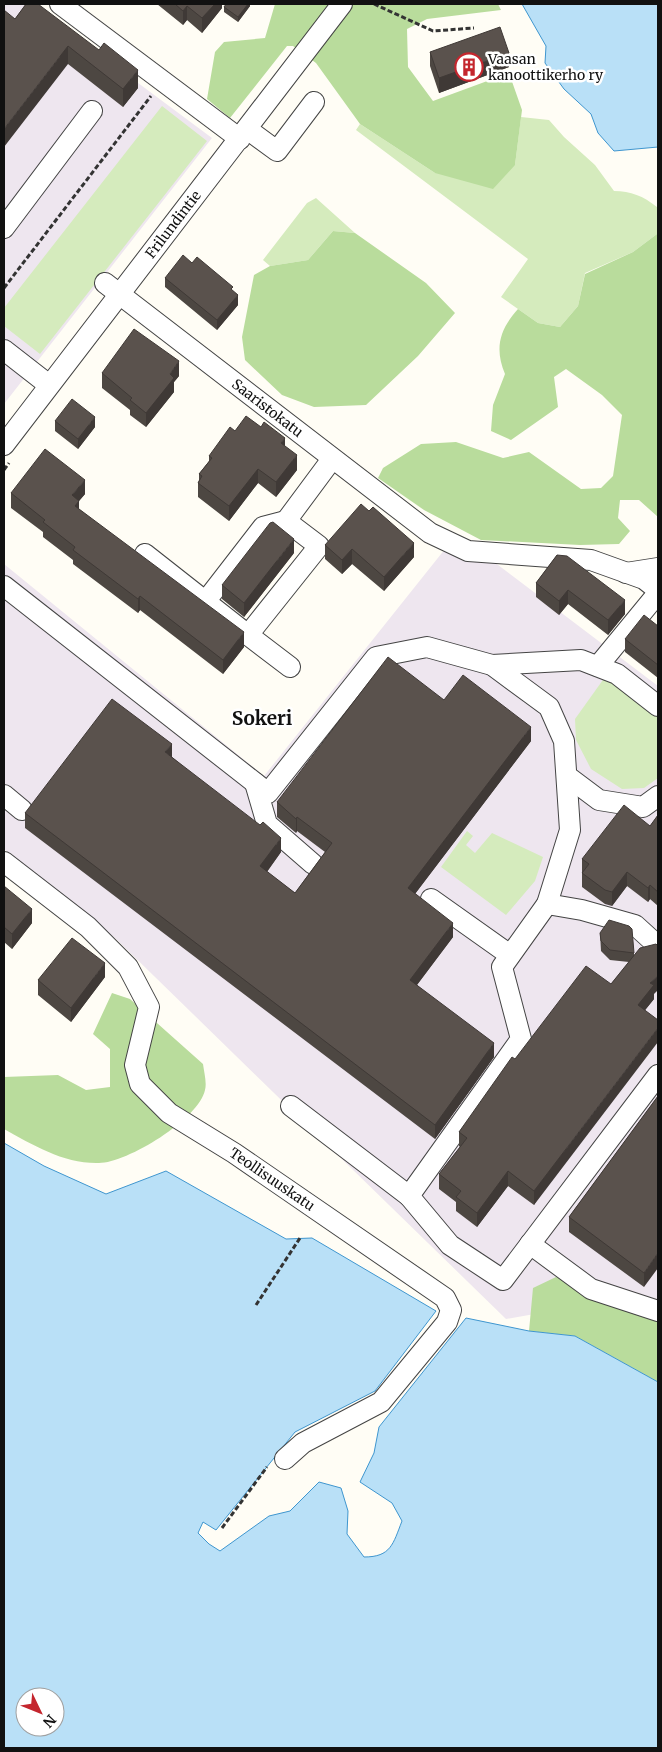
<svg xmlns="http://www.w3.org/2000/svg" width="662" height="1752" viewBox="0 0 662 1752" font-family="Merriweather,serif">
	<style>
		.industrial { fill: #eee6ef }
		.green { fill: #d5ebbd }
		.forest { fill: #b9dc9c }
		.water { fill: #b9e0f7; stroke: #3f96cf; fill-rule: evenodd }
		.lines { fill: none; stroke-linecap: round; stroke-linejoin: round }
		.minor-casing { stroke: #444; stroke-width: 22 }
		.path { stroke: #333; stroke-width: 3; stroke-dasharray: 5 2.5; stroke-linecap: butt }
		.minor { stroke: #fff; stroke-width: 20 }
		.wall { fill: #4d4742 }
		.shaded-wall { fill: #3f3936 }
		.building { fill: #5a524d; stroke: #3f3936 }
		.labels { text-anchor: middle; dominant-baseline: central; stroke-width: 5; stroke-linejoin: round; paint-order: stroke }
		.poi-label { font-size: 14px; fill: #111; stroke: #fff; text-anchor: start }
		.street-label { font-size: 14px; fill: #111; stroke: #fff }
		.district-label { font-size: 19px; font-weight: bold; fill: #111; stroke: #fff }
	</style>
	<rect width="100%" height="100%" fill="#fffdf5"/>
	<path class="industrial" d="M4 4H32L212 138 4 404Z
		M457 534 658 686V1347L579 1306 506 1319 115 938 4 849V564L264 776Z"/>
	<path class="green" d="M162 106 207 141 40 354 4 326V308Z
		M521 117 549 120 564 137 595 165 614 191C631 191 643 196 657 207V234L633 252 585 273 578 306 560 327 538 323 501 297 528 259 356 130 360 124 435 173 515 165Z
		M316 198 355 233 333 231 308 260 270 266 263 260 307 203Z
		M605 677 658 713V778L644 788 622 789 591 769 576 740 575 719Z
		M467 831 473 836 466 845 475 853 492 833 543 857 535 881 506 915 441 867Z"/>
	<path class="forest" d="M275 4H498L501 10 427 19 407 29 408 67 433 101 509 73 522 110 515 165 493 189 435 173 360 124 316 63 293 46H287L230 118 207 99 215 52 224 42 265 38Z
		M333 231 355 233 426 283 455 313 418 356 366 405 314 407 282 395 245 360 242 337 254 275 270 266 308 260Z
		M657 234 658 517 639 500H620L618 518 630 531 619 544 580 545 481 540 424 510 378 478 383 468 421 444 456 442 503 458 529 452 581 489 601 488 613 476 622 415 602 395 566 369 554 377 558 407 511 440 491 431 493 405 505 374C494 348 500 329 518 309L538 323 560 327 578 306 585 274 633 252Z
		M112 993 130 999 203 1064C204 1072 207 1083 205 1090 199 1119 127 1163 99 1163 64 1164 33 1145 4 1129V1077L58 1075 86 1090 110 1087V1049L93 1034Z
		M556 1277 658 1318V1382L575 1336 529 1331 533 1288Z"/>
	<path class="water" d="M522 4H658V147L614 151 598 133 591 114 564 89 545 63 546 46Z
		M4 1143 44 1166 106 1194 166 1171 286 1239 312 1238 436 1311 375 1391 295 1432 216 1530 203 1522 198 1533 209 1544 220 1551 269 1516 290 1511 319 1482 341 1488 348 1511 347 1534 364 1557C391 1557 393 1544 402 1521L392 1503 360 1482 374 1453 379 1427 466 1318 529 1331 575 1336 658 1382V1748H4ZM25 1697H55V1727H25Z"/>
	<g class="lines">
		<g class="minor-casing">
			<g id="minor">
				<path d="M60 4 240 139"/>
				<path d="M247 129 277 151 314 102"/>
				<path d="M4 228 92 111"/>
				<path id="s1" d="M105 283 430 533 468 551 591 560 644 579 658 590"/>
				<path d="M4 350 49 385"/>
				<path id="s2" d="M4 445 342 4"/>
				<path d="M145 554 248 635"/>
				<path d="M626 573 658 568"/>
				<path d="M4 586 268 793 376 657 427 647 492 665 549 707 564 741 570 830 547 904 502 967 521 1039 409 1196 291 1106"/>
				<path d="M205 602 263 527 286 521"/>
				<path d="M492 665 581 660 617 674 658 706"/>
				<path d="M598 666 658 593"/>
				<path d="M290 667 248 635 319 546 286 521 332 459"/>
				<path d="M567 776 599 800 643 807 658 796"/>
				<path d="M255 783 267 824 313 864"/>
				<path d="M4 795 22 810"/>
				<path id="s3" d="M4 862 88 927 128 967 149 1007 135 1065 140 1084 169 1113 234 1153 445 1298 451 1310 447 1322 381 1402 303 1443 285 1459"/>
				<path d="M431 899 510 955"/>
				<path d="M547 904 582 910 635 925 658 946"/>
				<path d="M409 1196 450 1245 503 1280 658 1075"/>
				<path d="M530 1244 591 1289 658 1311"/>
			</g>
		</g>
		<path class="path" d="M374 4 433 31 474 28
			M4 288 151 96
			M4 470 9 463
			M256 1305 300 1238
			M222 1528 267 1467"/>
		<use href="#minor" class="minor"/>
	</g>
	<path class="wall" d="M26 4 138 88 123 107 68 64 15 19Z
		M157 4H222V8L202 33 187 20 183 25Z
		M250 4V6L238 22 224 12V7Z
		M430 52 509 67 439 93 430 66Z
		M192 263 233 291 238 305 217 330 165 287V278Z
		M102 373 179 376 174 382V392L146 427 130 415V410L102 388Z
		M55 421 95 427 78 449 55 431Z
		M285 447 297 470 276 497 258 483 229 521 198 497V483L199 480V474L209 461V456Z
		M11 493 85 494 79 501V509L244 647 223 674 140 610 138 613 73 564V560L43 537V532L11 508Z
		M325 545 414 557 384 591 352 564 342 574 325 559Z
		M294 553 244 617 222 599V585Z
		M557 555 625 614 608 635 568 604 559 615 536 597V583Z
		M658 626V678L625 652V639Z
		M444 700 531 741 415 894 453 937 417 985 494 1057 435 1139 25 828V813L172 757 281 852 267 872 295 893 325 852 297 831 296 833 277 817V802Z
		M658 815V906L650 899 648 902 627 886 612 906 605 904 582 887V859L650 826Z
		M4 886 32 923 12 949 4 942Z
		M600 933 634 953V955L654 994V999L645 1010 534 1205 508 1186 477 1227 456 1211V1202L439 1189V1174L460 1147 459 1146V1132L515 1059 611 984 629 962 610 960 601 951Z
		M105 977 71 1022 38 995V980Z
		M658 1096 644 1287 569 1232V1217Z"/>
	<path class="shaded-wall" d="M215 4H222V8L202 33V18Z
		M248 4H250V6L238 22V17Z
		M187 6V20L183 25V11Z
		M68 46V64L4 147V129Z
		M509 53V67L439 93V78Z
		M138 70V88L123 107V89Z
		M238 295V305L217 330V320Z
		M179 361V376L174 382V392L146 427V413L170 374Z
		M95 417V427L78 449V439Z
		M285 438V452L281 443Z
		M297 455V470L276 497V482Z
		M258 469V483L229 521V506Z
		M85 480V494L79 501V515L75 521 72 495Z
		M294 539V553L244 617V603Z
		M414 543V557L384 591V577Z
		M352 549V564L342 574V560Z
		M568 590V604L559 615V601Z
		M140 596V610L138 613V599Z
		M625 600V614L608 635V620Z
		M244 632V647L223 674V660Z
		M531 727V741L408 903V888Z
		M172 744V758L165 752Z
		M297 817V831L296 833V819Z
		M281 838V852L260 881V866Z
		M627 872V886L612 906V892Z
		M650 885V899L648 902V888Z
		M32 909V923L12 949V934Z
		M453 923V937L410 994V980Z
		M105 963V977L71 1022V1008Z
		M658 976V990L654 994V999L638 1019V1005L650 983Z
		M658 1028V1042L534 1205V1191Z
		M494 1043V1057L435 1139V1125Z
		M508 1171V1186L477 1227V1213Z
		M658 1253V1268L644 1287V1273Z"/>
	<path class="building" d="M26 4H38L99 50 104 43 138 70 123 89 68 46 4 129V10L15 19Z
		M175 4H215L202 18 187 6 183 11Z
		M226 4H248L238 17 224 7Z
		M500 27 509 53 439 78 430 52Z
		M183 255 192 263 197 257 233 287 231 289 238 295 217 320 165 278Z
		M134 329 179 361 170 374 174 378 146 413 130 400 132 398 102 373Z
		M72 399 95 417 78 439 55 421Z
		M246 416 261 427 264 422 285 438 281 443 297 455 276 482 258 469 229 506 198 483 202 476 199 474 212 458 209 456 230 427 235 431Z
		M45 449 85 480 72 495 79 501 75 506 244 632 223 660 140 596 138 599 73 550 75 547 43 522 45 520 11 493Z
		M361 504 369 511 373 507 414 543 384 577 352 549 342 560 325 545Z
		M273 522 294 539 244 603 222 585 270 523Z
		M557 555 567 556 625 600 608 620 568 590 559 601 536 583Z
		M644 615 658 626V665L625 639Z
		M388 657 444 700 463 675 531 727 408 888 453 923 410 980 494 1043 435 1125 25 813 112 699 172 744 165 752 260 825 263 822 281 838 260 866 295 893 332 843 297 817 296 819 277 802Z
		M624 805 650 826 658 815V892L650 885 648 888 627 872 612 892 605 890 582 873 589 864 582 859Z
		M4 886 32 909 12 934 4 927Z
		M609 920 629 926 632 929 634 953 610 950 601 941 600 933Z
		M72 938 105 963 71 1008 38 980Z
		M656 944 658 946V976L650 983 654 985 638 1005 658 1020V1028L534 1191 508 1171 477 1213 456 1197 461 1191 439 1174 467 1138 459 1132 512 1057 515 1059 586 966 611 984 640 948Z
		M658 1096V1253L644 1273 569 1217Z"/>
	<defs>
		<g id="building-ring" transform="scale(1.4375)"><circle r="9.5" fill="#fff" stroke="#c4262e" stroke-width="1.5"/><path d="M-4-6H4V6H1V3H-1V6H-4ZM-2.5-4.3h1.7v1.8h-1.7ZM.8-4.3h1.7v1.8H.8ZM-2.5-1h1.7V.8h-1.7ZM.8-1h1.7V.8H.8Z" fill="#c4262e"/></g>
	</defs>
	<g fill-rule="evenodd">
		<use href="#building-ring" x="469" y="67"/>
	</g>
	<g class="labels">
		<g class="poi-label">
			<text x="488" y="59">Vaasan<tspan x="488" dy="16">kanoottikerho ry</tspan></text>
		</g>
		<g class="street-label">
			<text stroke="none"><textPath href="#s2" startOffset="278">Frilundintie</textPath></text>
			<text stroke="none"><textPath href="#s1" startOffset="205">Saaristokatu</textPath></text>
			<text stroke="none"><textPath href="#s3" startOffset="451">Teollisuuskatu</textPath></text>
		</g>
		<g class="district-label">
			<text x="262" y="718">Sokeri</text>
		</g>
	</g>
	<rect width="662" height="1752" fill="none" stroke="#111111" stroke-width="10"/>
	<g transform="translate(40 1712) rotate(133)"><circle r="24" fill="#ffffff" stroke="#a0a0a0"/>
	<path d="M0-4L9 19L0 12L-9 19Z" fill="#c4262e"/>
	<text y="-8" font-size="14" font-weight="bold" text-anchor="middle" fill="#111111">N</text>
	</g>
</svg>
